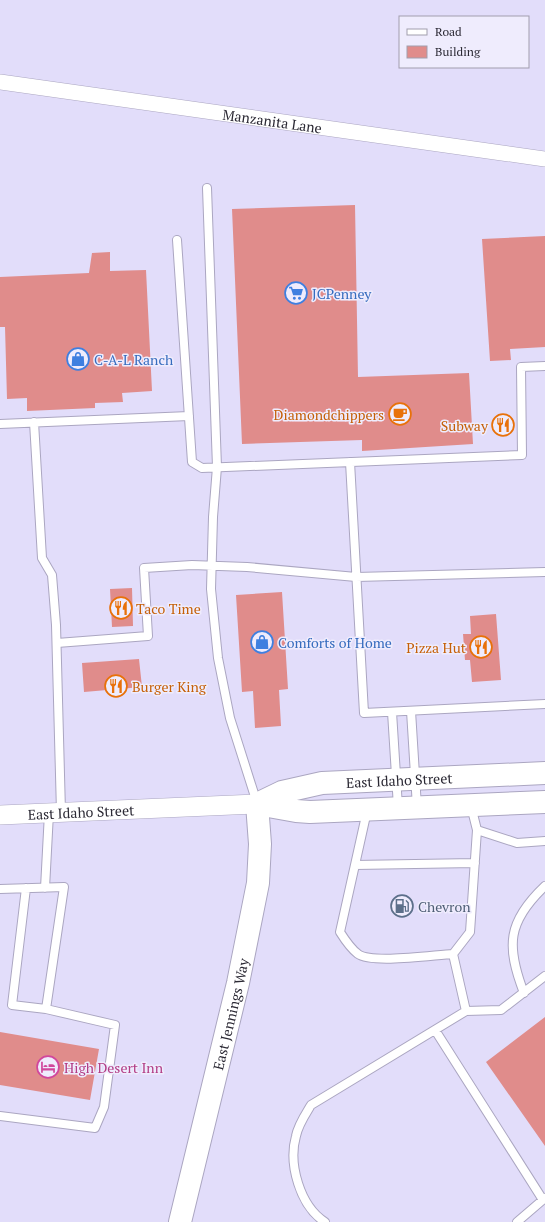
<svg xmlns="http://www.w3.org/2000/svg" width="545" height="1222" viewBox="0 0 545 1222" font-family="'PT Serif',serif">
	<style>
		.building { fill: #e08c8b }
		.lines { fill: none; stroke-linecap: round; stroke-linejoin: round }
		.service-casing { stroke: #aba6c1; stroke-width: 10 }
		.minor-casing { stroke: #aba6c1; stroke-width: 16 }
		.tertiary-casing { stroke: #aba6c1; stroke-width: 20 }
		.primary-casing { stroke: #aba6c1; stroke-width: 24 }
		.service { stroke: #fff; stroke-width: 8 }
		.minor { stroke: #fff; stroke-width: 15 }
		.tertiary { stroke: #fff; stroke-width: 19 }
		.primary { stroke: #fff; stroke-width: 22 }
		.labels { text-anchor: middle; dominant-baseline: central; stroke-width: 3; stroke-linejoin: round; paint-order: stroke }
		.street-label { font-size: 14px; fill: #2b2934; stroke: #efecfd }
		.shop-label { font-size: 14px; fill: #366cbe; stroke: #efecfd; text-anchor: start }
		.food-label { font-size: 14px; fill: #c56008; stroke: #efecfd; text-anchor: end }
		.service-label { font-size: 14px; fill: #4e5e75; stroke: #efecfd; text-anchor: start }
		.hotel-label { font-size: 14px; fill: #b23c85; stroke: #efecfd; text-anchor: start }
	</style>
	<rect width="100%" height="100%" fill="#e2ddfa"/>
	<path class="building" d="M355 205 358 377 469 373 473 444 362 451V440L242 444 232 209Z
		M545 236V347L510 349 511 360 490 361 482 239Z
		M110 252V271L146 270 152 391 122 393 123 402 95 403V408L27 411V398L7 399 5 327H0V277L89 273 92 253Z
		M132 588 133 626 112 627 110 589Z
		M282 592 288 689 279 690 281 726 255 728 253 691 242 692 236 595Z
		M496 614 501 680 472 682 470 660H465L463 634H471L470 616Z
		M139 659 142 687 84 692 82 663Z
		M545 1017V1146L486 1062Z
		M0 1032 99 1049 90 1100 0 1085Z"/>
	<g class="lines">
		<g class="service-casing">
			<path id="service" d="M207 188 217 467 213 517 211 589 218 658 230 718 257 803
				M177 240 192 462 202 468 522 455 521 367 545 366
				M34 422 42 558 52 575 56 625 61 812
				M0 424 189 416
				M350 462 364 713 545 704
				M57 643 148 636 144 568 192 565 247 567 356 577 545 572
				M411 711 417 807
				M392 712 398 807
				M471 806 477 830 517 843 545 841
				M367 811 340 932C345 940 350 948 358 954 372 964 433 955 453 954
				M355 865 475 863
				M26 888 12 1005 46 1009
				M45 888 49 813
				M0 889 64 887 46 1009 115 1025 104 1107 95 1128 0 1116
				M524 993C506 946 507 922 545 886
				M466 1011 453 954 470 932 477 830
				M435 1030 543 1200
				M325 1222C300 1206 288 1164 296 1136 298 1125 305 1115 311 1105L466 1011 501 1010 545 976
				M517 1222 545 1198"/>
		</g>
		<g class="minor-casing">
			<g id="minor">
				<path id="s1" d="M0 82 545 159"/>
			</g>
		</g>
		<g class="tertiary-casing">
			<g id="tertiary">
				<path id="s2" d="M0 815 257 804"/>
			</g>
		</g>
		<g class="primary-casing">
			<g id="primary">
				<path id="s3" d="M257 804 282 792 322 783 545 773"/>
				<path d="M257 804 296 811 310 812 545 802"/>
				<path id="s4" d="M180 1222 238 983 258 883 260 844 257 804"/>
			</g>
		</g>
		<use href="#service" class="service"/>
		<use href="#minor" class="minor"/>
		<use href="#tertiary" class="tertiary"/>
		<use href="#primary" class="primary"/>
	</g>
	<defs>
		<g id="supermarket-ring" transform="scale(1.15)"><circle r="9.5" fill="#efecfd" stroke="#3f7fe0" stroke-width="1.5"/><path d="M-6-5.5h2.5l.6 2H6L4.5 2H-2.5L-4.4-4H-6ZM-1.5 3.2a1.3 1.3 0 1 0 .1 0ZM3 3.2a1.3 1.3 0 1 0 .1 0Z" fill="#3f7fe0"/></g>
		<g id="shop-ring" transform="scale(1.15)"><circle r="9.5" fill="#efecfd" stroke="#3f7fe0" stroke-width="1.5"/><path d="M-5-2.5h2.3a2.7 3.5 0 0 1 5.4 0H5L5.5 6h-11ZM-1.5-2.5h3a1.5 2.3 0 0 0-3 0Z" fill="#3f7fe0"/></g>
		<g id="cafe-ring" transform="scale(1.15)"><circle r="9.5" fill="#efecfd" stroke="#e8710a" stroke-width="1.5"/><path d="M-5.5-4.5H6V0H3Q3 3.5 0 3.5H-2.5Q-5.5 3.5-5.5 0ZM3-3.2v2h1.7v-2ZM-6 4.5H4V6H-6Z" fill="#e8710a"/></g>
		<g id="restaurant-ring" transform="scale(1.15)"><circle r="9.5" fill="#efecfd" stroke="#e8710a" stroke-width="1.5"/><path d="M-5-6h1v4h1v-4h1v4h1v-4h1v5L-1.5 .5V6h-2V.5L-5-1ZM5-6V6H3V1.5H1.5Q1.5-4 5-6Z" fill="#e8710a"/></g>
		<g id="fuel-ring" transform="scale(1.15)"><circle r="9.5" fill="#efecfd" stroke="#5c6f8a" stroke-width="1.5"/><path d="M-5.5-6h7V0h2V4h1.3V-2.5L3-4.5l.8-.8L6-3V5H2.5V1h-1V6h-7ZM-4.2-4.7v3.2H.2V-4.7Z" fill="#5c6f8a"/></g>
		<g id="hotel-ring" transform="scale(1.15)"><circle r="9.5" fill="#efecfd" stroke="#d1479c" stroke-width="1.5"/><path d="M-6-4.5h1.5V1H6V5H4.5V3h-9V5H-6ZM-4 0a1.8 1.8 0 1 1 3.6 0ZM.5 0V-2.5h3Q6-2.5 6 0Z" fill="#d1479c"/></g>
	</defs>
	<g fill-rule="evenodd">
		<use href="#supermarket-ring" x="296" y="293"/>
		<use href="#shop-ring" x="78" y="359"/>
		<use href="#cafe-ring" x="400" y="414"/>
		<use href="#restaurant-ring" x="503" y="425"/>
		<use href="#restaurant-ring" x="121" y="608"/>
		<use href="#shop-ring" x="262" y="642"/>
		<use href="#restaurant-ring" x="481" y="647"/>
		<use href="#restaurant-ring" x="116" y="686"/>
		<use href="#fuel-ring" x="402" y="906"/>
		<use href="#hotel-ring" x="48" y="1067"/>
	</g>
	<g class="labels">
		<g class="street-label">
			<text stroke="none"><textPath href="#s1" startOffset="275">Manzanita Lane</textPath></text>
			<text stroke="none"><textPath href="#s3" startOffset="146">East Idaho Street</textPath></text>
			<text stroke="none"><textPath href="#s2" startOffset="81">East Idaho Street</textPath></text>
			<text stroke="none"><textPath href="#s4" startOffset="214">East Jennings Way</textPath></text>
		</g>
		<g class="shop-label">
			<text x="312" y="293">JCPenney</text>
			<text x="94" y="359">C-A-L Ranch</text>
			<text x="278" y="642">Comforts of Home</text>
		</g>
		<g class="food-label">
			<text x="384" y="414">Diamondchippers</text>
			<text x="488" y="425">Subway</text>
			<text x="136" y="608" text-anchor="start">Taco Time</text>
			<text x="466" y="647">Pizza Hut</text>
			<text x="132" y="686" text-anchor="start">Burger King</text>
		</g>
		<g class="service-label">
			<text x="418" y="906">Chevron</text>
		</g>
		<g class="hotel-label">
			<text x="64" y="1067">High Desert Inn</text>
		</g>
	</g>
	<rect x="399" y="16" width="130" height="52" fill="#efecfd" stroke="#a19ead"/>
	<rect x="407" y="29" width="20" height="6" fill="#ffffff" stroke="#a19ead"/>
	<text x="435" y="36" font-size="12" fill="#2b2934">Road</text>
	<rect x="407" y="46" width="20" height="12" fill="#e08c8b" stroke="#a19ead"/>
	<text x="435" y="56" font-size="12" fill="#2b2934">Building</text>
</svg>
